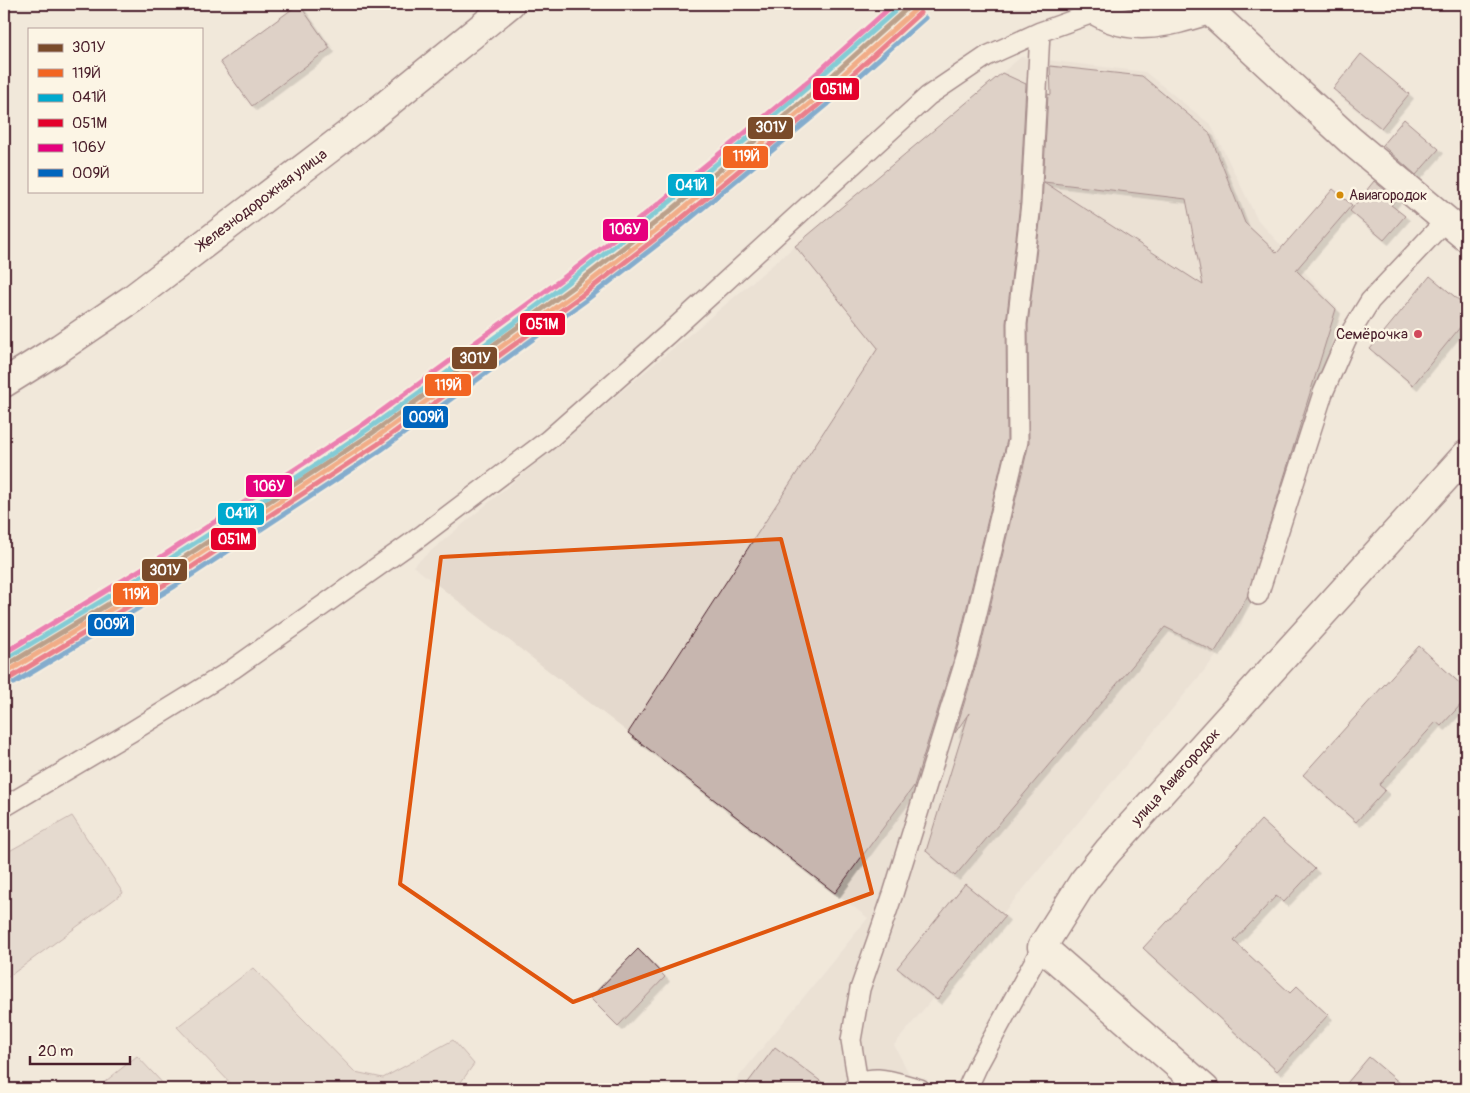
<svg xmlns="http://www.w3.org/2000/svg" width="1470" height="1093" viewBox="0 0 1470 1093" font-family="Pangolin,sans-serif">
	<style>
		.built { fill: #e4d9cd }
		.green { fill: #d8cac0; stroke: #917476 }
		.building { fill: #c7b6af; stroke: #4a1f2b; fill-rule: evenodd; filter: url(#shadow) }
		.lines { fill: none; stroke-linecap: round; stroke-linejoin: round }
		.service-casing { stroke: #4a1f2b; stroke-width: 22 }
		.minor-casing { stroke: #4a1f2b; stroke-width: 31 }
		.tertiary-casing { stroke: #4a1f2b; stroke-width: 31 }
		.service { stroke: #fcf5e5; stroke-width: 19 }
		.minor { stroke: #fcf5e5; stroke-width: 28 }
		.tertiary { stroke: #fcf5e5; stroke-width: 28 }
		.rail-1-casing { stroke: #fcf5e5; stroke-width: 9 }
		.rail-2-casing { stroke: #fcf5e5; stroke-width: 9 }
		.rail-3-casing { stroke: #fcf5e5; stroke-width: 9 }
		.rail-4-casing { stroke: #fcf5e5; stroke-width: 9 }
		.rail-5-casing { stroke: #fcf5e5; stroke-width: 9 }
		.rail-6-casing { stroke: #fcf5e5; stroke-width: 9 }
		.rail-1 { stroke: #7a4b2a; stroke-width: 5 }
		.rail-2 { stroke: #f26522; stroke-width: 5 }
		.rail-3 { stroke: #00a9ce; stroke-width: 5 }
		.rail-4 { stroke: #e4002b; stroke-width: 5 }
		.rail-5 { stroke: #e5007d; stroke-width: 5 }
		.rail-6 { stroke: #0065bd; stroke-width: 5 }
		.marked { fill: none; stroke: #e0560e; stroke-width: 4; stroke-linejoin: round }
		.bus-dot { fill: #d48b09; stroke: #fcf5e5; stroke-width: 2 }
		.poi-dot { fill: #d1495b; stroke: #fcf5e5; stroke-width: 2 }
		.labels { text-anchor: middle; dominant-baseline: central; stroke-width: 5; stroke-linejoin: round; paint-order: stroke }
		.bus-label { font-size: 14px; fill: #4a1f2b; stroke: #fcf5e5; text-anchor: start }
		.street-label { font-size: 15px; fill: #4a1f2b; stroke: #fcf5e5 }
		.poi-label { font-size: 15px; fill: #4a1f2b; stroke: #fcf5e5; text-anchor: end }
		.line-badge { stroke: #fcf5e5; stroke-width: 2 }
		.badge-label { font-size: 14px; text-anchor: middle; font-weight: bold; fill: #fff }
	</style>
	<defs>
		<filter id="shadow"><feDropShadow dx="4.5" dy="4.5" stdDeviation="0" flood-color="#0004"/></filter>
	</defs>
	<rect width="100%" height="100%" fill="#f1e8da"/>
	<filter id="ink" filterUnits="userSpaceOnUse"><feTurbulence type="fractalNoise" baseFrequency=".02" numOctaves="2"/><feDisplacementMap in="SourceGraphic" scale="10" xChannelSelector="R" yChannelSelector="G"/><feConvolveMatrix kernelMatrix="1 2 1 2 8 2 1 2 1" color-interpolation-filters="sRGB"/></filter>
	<g filter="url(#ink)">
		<path class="built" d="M1021 57 1145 72 1211 125 1257 219 1337 308 1241 626 894 1045 917 1089H729L868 918 413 566Z"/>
		<path class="green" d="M72 816 123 893 4 980V854Z
			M253 968 355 1072 383 1078 453 1040 474 1064 456 1089H236L177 1027Z
			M137 1056 168 1089H96Z"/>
		<path class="building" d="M299 4 330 48 252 106 220 62Z
			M1361 54 1409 94 1381 128 1333 89Z
			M1050 66 1142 76 1209 132 1245 223 1277 253 1333 189 1352 205 1296 270 1336 309 1247 597 1215 652 1165 627 955 876 926 851 969 713 955 733 978 658 1029 443 1028 325 1042 205 1048 94 1051 95ZM1044 182 1186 199 1203 285Z
			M1002 73 1026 84 1020 203 1006 323 1007 440 956 652 914 786 835 893 628 733 878 348 795 246Z
			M1404 119 1439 149 1416 175 1382 145Z
			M1374 181 1396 199 1391 205 1405 216 1384 240 1350 211Z
			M1430 276 1466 306V320L1413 385 1370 349Z
			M1419 646 1466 689V699L1441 726 1436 722 1379 785 1385 790 1356 822 1303 775Z
			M1261 820 1315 869 1284 902 1276 896 1234 941 1290 993 1297 986 1328 1015 1277 1071 1143 948Z
			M965 884 1005 916 937 1000 897 968Z
			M638 949 665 977 618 1026 590 998Z
			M775 1047 831 1089H743Z
			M1369 1057 1407 1089H1342Z"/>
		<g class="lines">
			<g class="service-casing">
				<path id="service" d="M1258 595 1323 393 1346 340 1370 301 1446 220
					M4 807 131 732 233 669 421 536 548 440 668 334 928 96 987 56 1040 32 1096 12
					M858 1083 851 1040 860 989 893 894 967 655 1018 441 1017 324 1031 204 1040 32
					M853 1089C869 1069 900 1084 920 1089
					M967 1089 978 1065 1042 947"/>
			</g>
			<g class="minor-casing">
				<path id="minor" d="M4 383 60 348 132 299 372 116 510 4"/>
			</g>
			<g class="tertiary-casing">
				<path id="tertiary" d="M1087 4C1125 36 1167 23 1209 10L1215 4
					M1209 10 1350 140 1466 237
					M1205 1089 1042 947 1083 882 1108 851 1466 455"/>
			</g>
			<use href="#service" class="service"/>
			<use href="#minor" class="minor"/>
			<use href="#tertiary" class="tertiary"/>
			<g class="rail-1-casing">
				<path id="rail-1" d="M4 667 165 570 371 434 574 286 669 212 816 90 912 4"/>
			</g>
			<g class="rail-2-casing">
				<path id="rail-2" d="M7 672 168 575 374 439 578 291 673 217 820 95 916 9"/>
			</g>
			<g class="rail-3-casing">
				<path id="rail-3" d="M4 660C127 586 250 511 368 429 555 298 733 156 903 4"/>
			</g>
			<g class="rail-4-casing">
				<path id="rail-4" d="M10 678 172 580 378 444 581 296 677 222 824 100 920 13"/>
			</g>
			<g class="rail-5-casing">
				<path id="rail-5" d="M4 653 158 559 364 424 566 276 661 202 808 81 894 4"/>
			</g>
			<g class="rail-6-casing">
				<path id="rail-6" d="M14 683 175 586 381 450 585 301 681 226 828 104 925 18"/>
			</g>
			<use href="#rail-1" class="rail-1"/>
			<use href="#rail-2" class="rail-2"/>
			<use href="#rail-3" class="rail-3"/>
			<use href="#rail-4" class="rail-4"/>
			<use href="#rail-5" class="rail-5"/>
			<use href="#rail-6" class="rail-6"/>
		</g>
	</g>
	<path d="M0 0H1470V1093H0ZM781 539 872 893 573 1002 400 884 441 557Z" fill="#f1e8da" fill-opacity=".55" fill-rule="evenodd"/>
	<path class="marked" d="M781 539 872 893 573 1002 400 884 441 557Z"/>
	<circle class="bus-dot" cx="1340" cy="195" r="4.5"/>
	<circle class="poi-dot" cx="1418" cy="334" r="5"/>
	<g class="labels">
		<g class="bus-label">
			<text x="1349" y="195">Авиагородок</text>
		</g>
		<g class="street-label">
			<text transform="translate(262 200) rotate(-37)">Железнодорожная улица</text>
			<text transform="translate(1176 777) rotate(-48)">улица Авиагородок</text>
		</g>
		<g class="poi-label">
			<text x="1408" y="334">Семёрочка</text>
		</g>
	</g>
	<g class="line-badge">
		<rect x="812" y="77" width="48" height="24" rx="5" fill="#e4002b"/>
		<rect x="747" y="116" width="47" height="24" rx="5" fill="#7a4b2a"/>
		<rect x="722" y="145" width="47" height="24" rx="5" fill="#f26522"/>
		<rect x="667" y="173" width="48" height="24" rx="5" fill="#00a9ce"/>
		<rect x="602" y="218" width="47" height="24" rx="5" fill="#e5007d"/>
		<rect x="519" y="312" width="47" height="24" rx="5" fill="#e4002b"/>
		<rect x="451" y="346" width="47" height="24" rx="5" fill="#7a4b2a"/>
		<rect x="424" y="373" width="48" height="24" rx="5" fill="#f26522"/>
		<rect x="402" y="405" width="47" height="24" rx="5" fill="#0065bd"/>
		<rect x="245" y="474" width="48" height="24" rx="5" fill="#e5007d"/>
		<rect x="217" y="502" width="48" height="24" rx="5" fill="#00a9ce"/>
		<rect x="210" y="527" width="47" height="24" rx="5" fill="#e4002b"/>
		<rect x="141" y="558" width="47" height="24" rx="5" fill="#7a4b2a"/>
		<rect x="112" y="582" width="47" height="24" rx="5" fill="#f26522"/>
		<rect x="87" y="613" width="48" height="24" rx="5" fill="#0065bd"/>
	</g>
	<g class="badge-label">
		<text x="836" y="94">051М</text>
		<text x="771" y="132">301У</text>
		<text x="746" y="161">119Й</text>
		<text x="691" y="190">041Й</text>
		<text x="625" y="234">106У</text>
		<text x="542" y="329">051М</text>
		<text x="475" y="363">301У</text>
		<text x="448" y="390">119Й</text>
		<text x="426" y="422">009Й</text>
		<text x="269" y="491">106У</text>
		<text x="241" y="518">041Й</text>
		<text x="234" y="544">051М</text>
		<text x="165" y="575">301У</text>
		<text x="136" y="599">119Й</text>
		<text x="111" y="629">009Й</text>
	</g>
	<rect width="1470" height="1093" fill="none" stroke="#fcf5e5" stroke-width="20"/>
	<rect x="10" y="10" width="1450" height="1073" fill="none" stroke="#4a1f2b" stroke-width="2" filter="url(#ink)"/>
	<rect x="28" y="28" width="175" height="165" fill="#fcf5e5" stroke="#b59f9b"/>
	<rect x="38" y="44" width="25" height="8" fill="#7a4b2a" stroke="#b59f9b"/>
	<text x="72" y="52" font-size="15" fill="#4a1f2b">301У</text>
	<rect x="38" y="69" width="25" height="8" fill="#f26522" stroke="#b59f9b"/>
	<text x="72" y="78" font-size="15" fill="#4a1f2b">119Й</text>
	<rect x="38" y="94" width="25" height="8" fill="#00a9ce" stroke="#b59f9b"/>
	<text x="72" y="102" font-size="15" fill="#4a1f2b">041Й</text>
	<rect x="38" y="119" width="25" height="8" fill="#e4002b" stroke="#b59f9b"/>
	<text x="72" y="128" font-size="15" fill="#4a1f2b">051М</text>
	<rect x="38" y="144" width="25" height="8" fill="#e5007d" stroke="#b59f9b"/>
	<text x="72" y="152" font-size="15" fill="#4a1f2b">106У</text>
	<rect x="38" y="169" width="25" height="8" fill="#0065bd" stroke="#b59f9b"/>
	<text x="72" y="178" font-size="15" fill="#4a1f2b">009Й</text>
	<path d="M30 1056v8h100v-8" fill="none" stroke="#4a1f2b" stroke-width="2.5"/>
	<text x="38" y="1056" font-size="15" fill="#4a1f2b" stroke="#fcf5e5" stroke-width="4" paint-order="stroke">20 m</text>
</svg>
